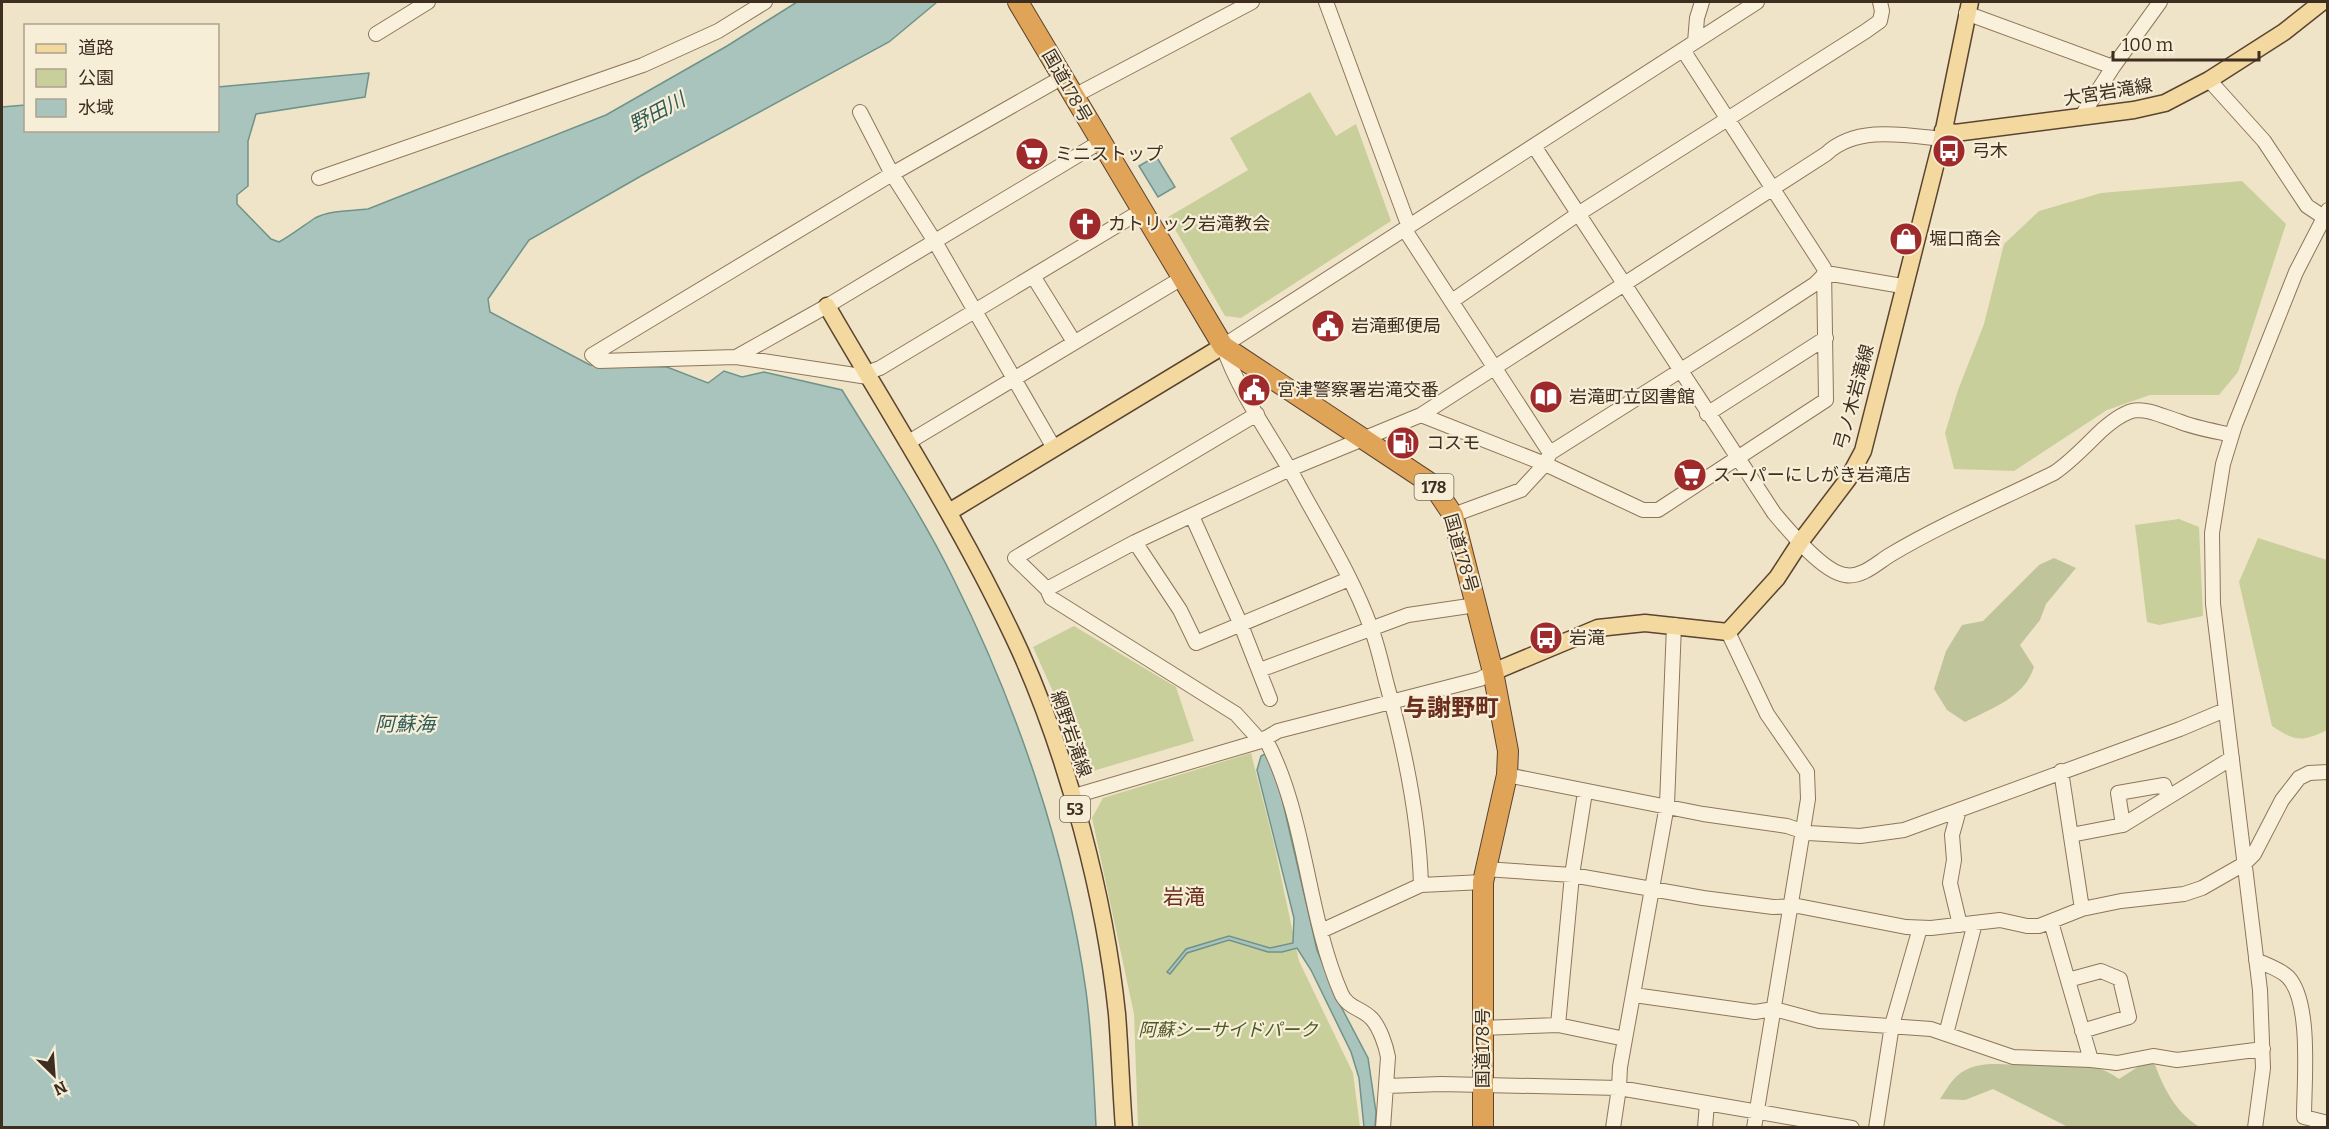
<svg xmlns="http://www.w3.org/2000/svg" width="2329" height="1129" viewBox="0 0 2329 1129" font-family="Bitter,'Noto Sans JP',serif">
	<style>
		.green { fill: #c9cf9b }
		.cemetery { fill: #bfc49a }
		.water { fill: #a9c4bc; stroke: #6f938a; stroke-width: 1.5 }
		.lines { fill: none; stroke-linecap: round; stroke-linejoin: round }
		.minor-casing { stroke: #8d765c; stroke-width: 16 }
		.major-casing { stroke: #5b4430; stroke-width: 19 }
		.highway-casing { stroke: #5b4430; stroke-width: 22 }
		.minor { stroke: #faf1dc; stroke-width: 14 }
		.major { stroke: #f3d9a0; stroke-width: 16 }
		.highway { stroke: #e0a458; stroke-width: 20 }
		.labels { text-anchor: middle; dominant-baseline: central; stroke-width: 4.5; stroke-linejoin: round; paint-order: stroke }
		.shield { fill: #f7eed8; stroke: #756857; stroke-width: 1.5 }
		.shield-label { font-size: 16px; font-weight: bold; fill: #3d2e20 }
		.street-label { font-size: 18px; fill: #3d2e20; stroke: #f7eed8 }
		.poi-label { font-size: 18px; fill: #3d2e20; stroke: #f7eed8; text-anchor: start }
		.park-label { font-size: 18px; font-style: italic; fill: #4d5a26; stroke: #f7eed8 }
		.water-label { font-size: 20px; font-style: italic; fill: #2f5d5a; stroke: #f7eed8 }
		.quarter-label { font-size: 21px; fill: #6b2e1e; stroke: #f7eed8 }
		.district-label { font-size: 24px; font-weight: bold; fill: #6b2e1e; stroke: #f7eed8 }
	</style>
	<rect width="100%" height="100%" fill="#f0e4c8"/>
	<path class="green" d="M1310 92 1336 136 1356 124 1391 221 1241 318 1225 316 1168 217 1248 170 1230 138Z
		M2242 181 2286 224 2238 372 2219 395H2150L2107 410 2014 471 1954 469 1945 433 1958 390 1984 324 2004 244 2039 211 2101 193Z
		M2179 519 2199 527 2203 616 2159 625 2147 622 2135 525Z
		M2258 538 2327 560V730C2302 742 2296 742 2272 726L2239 582Z
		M1074 626 1176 687 1194 741 1093 771 1079 765 1062 712 1033 647Z
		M1251 753 1274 844 1299 961 1353 1073 1360 1127H1138L1134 1014 1092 818 1103 798Z"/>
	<path class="cemetery" d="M2054 558 2076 568 2046 604 2040 620 2020 645 2034 667C2024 698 1992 708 1965 722L1947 710 1934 689 1946 651 1962 625 1983 621 2039 565Z
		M2147 1061 2155 1065C2164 1089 2177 1114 2200 1127H2068L1993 1089 1965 1100 1940 1099C1945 1092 1950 1082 1957 1076 1977 1058 2005 1066 2029 1065 2059 1064 2093 1059 2119 1079Z"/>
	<path class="water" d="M797 2H937L889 42 641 176 529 240 488 299 490 312 590 365 667 367 708 383 724 371 742 377 764 372 842 390C880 452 921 513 953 578 1017 706 1066 849 1086 991 1092 1036 1094 1082 1096 1127L2 1128V107L25 105 26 130H218V87L369 73 365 97 256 114 248 141V186L237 195V204L271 239 279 242C292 235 303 226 315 218 330 210 351 211 368 209L606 115 727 46Z
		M1156 156 1175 187 1158 197 1139 166Z
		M1267 753 1277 777 1317 950 1337 999 1368 1058 1376 1112 1375 1127H1364L1359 1078 1351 1052 1311 970 1297 948 1282 952H1268L1229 940 1187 953 1170 974 1167 972 1186 949 1229 936 1270 948 1293 943 1294 918 1257 770 1261 756Z"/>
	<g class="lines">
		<g class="minor-casing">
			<path id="minor" d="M1326 2 1409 227
				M1966 13 2113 67
				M376 34 428 2
				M1695 42 1697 18 1702 2
				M2209 80 2264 141 2307 206 2322 216
				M1074 96 1252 2
				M860 112 892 174 934 240 1054 448
				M2081 117 2113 67 2160 2
				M1534 146 1774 513C1789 531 1823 572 1845 575 1862 578 1877 563 1890 555 1942 524 1999 500 2054 473 2072 461 2086 445 2102 430 2135 401 2142 409 2178 421 2195 428 2214 431 2232 435
				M319 178 643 65 718 31 765 2
				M1405 230 1550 453 1545 464 1521 490 1453 515
				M1826 273 1902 286
				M1033 276 1074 342
				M1452 301 1578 214 1866 31 1880 21 1882 11 1880 2
				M736 357 827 306 1100 142
				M866 373 880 368 1141 211
				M868 377 736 357 599 361 592 355 892 174 1063 77
				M1257 414 1015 558 1047 589 1135 542 1290 469 1421 415 1826 154C1856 125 1905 135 1942 139
				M1707 414 1826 338
				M1421 415 1545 464 1643 510H1658L1826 400 1824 268 1683 50
				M907 443 1182 278
				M1550 453 1746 329 1815 284 1826 273
				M1192 516 1241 625 1270 699
				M1135 542 1180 610 1196 643 1349 579
				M1047 589 1051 598 1236 714 1255 735 1257 742
				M1728 632 1767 714 1807 772 1808 799 1803 830 1754 1128
				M1260 670 1408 615 1476 605
				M1265 738C1307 817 1306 912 1341 993 1347 1008 1362 1008 1372 1019 1380 1028 1386 1046 1388 1057L1383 1128
				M2061 771 2082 909
				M1507 775 1703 814 1787 826 1808 833 1860 836 1904 830 2180 729 2225 710
				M1071 797 1261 741 1278 731 1480 679 1493 672
				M1959 810 1952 835 1954 860 1950 883 1960 925
				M2123 825 2118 793 2164 785 2168 797
				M2071 835 2123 825 2232 758
				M1485 869 1572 875 1703 898 1773 907 1798 906 1906 927 1931 928 2000 920 2027 926H2039L2082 909 2121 901 2184 894 2202 888 2244 864 2254 854 2282 800 2299 778 2309 773 2328 772
				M1421 885C1419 817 1405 750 1387 685 1382 666 1378 646 1371 628 1353 578 1324 532 1299 486 1274 440 1240 396 1223 346L1757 2
				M2051 922 2091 1060
				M1321 931 1421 885 1483 882
				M2256 960C2266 965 2280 969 2288 977 2312 1002 2304 1084 2304 1117L2328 1123
				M2068 980 2101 971 2120 979 2129 1017 2082 1031
				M1634 995 1755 1012 1774 1009 1819 1021 1931 1029 2013 1057 2091 1060 2117 1063 2153 1056 2177 1060 2263 1049
				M1558 1025 1572 875 1585 792
				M1482 1028 1558 1025 1625 1039
				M1946 1034 1975 923
				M1387 1086 1441 1084 1619 1088 1852 1128
				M1613 1128 1619 1088 1620 1067 1667 805 1674 625
				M1705 1128 1707 1103
				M1876 1128 1892 1025 1920 928
				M2255 1128 2263 1068 2260 990 2213 604 2212 533 2223 464 2235 425 2296 272 2328 210"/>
		</g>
		<g class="major-casing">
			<path id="major" d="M1943 130 1955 133 2134 110 2165 103 2209 80 2284 32 2322 2
				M827 306C893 420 965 531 1020 651 1068 758 1105 898 1117 1014 1120 1052 1121 1090 1124 1128
				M949 512 1223 346
				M1493 672 1598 628 1645 623 1728 632 1777 578 1801 541 1848 479 1863 451 1942 139 1970 2"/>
		</g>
		<g class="highway-casing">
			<path id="highway" d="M1018 2 1223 346 1433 485 1453 515 1493 672 1508 751 1507 775 1483 882V1128"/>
		</g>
		<use href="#minor" class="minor"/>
		<use href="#major" class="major"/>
		<use href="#highway" class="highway"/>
	</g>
	<defs>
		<g id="bus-disc" transform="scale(1.725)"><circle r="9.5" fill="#9e2a2b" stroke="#f7eed8"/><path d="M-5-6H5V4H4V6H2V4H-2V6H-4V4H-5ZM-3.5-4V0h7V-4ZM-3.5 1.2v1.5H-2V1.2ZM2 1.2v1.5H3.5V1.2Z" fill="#fff"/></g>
		<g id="supermarket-disc" transform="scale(1.725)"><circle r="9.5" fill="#9e2a2b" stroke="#f7eed8"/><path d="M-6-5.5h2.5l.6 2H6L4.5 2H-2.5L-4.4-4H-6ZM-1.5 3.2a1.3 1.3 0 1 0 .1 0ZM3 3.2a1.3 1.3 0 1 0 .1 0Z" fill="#fff"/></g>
		<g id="church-disc" transform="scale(1.725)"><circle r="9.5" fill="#9e2a2b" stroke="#f7eed8"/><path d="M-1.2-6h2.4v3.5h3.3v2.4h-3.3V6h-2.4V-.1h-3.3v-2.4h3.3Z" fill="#fff"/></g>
		<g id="shop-disc" transform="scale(1.725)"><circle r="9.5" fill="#9e2a2b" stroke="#f7eed8"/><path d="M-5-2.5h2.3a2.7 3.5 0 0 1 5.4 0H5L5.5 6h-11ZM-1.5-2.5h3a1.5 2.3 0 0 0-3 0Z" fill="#fff"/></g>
		<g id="civic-disc" transform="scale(1.725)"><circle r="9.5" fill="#9e2a2b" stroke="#f7eed8"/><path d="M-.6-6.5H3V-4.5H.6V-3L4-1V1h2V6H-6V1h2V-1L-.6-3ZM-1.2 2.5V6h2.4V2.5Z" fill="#fff"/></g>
		<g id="library-disc" transform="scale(1.725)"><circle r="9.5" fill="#9e2a2b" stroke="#f7eed8"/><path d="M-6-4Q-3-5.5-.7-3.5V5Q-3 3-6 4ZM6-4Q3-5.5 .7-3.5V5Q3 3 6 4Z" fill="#fff"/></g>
		<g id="fuel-disc" transform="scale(1.725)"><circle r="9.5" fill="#9e2a2b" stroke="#f7eed8"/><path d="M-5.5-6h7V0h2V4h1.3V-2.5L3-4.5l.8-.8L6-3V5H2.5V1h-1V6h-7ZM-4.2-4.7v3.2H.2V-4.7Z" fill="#fff"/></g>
	</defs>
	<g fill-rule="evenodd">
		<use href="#bus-disc" x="1949" y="151"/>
		<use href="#supermarket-disc" x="1032" y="154"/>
		<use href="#church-disc" x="1085" y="224"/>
		<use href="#shop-disc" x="1906" y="239"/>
		<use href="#civic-disc" x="1328" y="326"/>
		<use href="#civic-disc" x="1254" y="390"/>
		<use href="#library-disc" x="1546" y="397"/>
		<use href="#fuel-disc" x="1403" y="443"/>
		<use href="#supermarket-disc" x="1690" y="475"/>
		<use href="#bus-disc" x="1546" y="638"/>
	</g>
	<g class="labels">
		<g class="shield">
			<rect x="1414.5" y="474" width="39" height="26" rx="4.5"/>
			<rect x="1060" y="796" width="30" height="26" rx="4.5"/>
		</g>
		<g class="shield-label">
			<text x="1434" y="487">178</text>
			<text x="1075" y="809">53</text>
		</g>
		<g class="street-label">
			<text transform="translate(1067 86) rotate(60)">国道178号</text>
			<text transform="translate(2108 92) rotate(-9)">大宮岩滝線</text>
			<text transform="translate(1854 397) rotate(-75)">弓ノ木岩滝線</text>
			<text transform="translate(1461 553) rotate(74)">国道178号</text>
			<text transform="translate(1071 734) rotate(71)">網野岩滝線</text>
			<text transform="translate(1483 1048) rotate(-90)">国道178号</text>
		</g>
		<g class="poi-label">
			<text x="1972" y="151">弓木</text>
			<text x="1055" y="154">ミニストップ</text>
			<text x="1108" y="224">カトリック岩滝教会</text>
			<text x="1929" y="239">堀口商会</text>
			<text x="1351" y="326">岩滝郵便局</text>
			<text x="1277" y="390">宮津警察署岩滝交番</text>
			<text x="1569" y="397">岩滝町立図書館</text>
			<text x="1426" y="443">コスモ</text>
			<text x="1713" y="475">スーパーにしがき岩滝店</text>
			<text x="1569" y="638">岩滝</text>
		</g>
		<g class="park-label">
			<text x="1228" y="1030">阿蘇シーサイドパーク</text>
		</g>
		<g class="water-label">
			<text transform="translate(657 112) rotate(-28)">野田川</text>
			<text x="405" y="724">阿蘇海</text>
		</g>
		<g class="quarter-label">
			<text x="1184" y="897">岩滝</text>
		</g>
		<g class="district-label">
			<text x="1451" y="708">与謝野町</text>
		</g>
	</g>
	<rect width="2329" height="1129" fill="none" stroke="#3d2e20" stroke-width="6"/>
	<rect x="24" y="24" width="195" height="108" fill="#f7eed8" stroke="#ada18e" stroke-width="1.5"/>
	<rect x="36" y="44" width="30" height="9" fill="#f3d9a0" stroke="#ada18e" stroke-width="1.5"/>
	<text x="78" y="54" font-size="18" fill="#3d2e20">道路</text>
	<rect x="36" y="69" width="30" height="18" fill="#c9cf9b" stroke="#ada18e" stroke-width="1.5"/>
	<text x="78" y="84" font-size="18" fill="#3d2e20">公園</text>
	<rect x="36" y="99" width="30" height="18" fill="#a9c4bc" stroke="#ada18e" stroke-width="1.5"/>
	<text x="78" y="114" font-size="18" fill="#3d2e20">水域</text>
	<g transform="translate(54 1075) rotate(155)" stroke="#f7eed8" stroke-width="4.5" paint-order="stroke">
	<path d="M0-4.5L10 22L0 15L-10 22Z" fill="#3d2e20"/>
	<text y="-9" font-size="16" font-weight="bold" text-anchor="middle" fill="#3d2e20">N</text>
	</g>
	<path d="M2113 51v9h146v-9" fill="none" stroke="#3d2e20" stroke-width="3"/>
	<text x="2122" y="51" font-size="18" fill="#3d2e20" stroke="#f7eed8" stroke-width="4.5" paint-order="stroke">100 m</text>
</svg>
